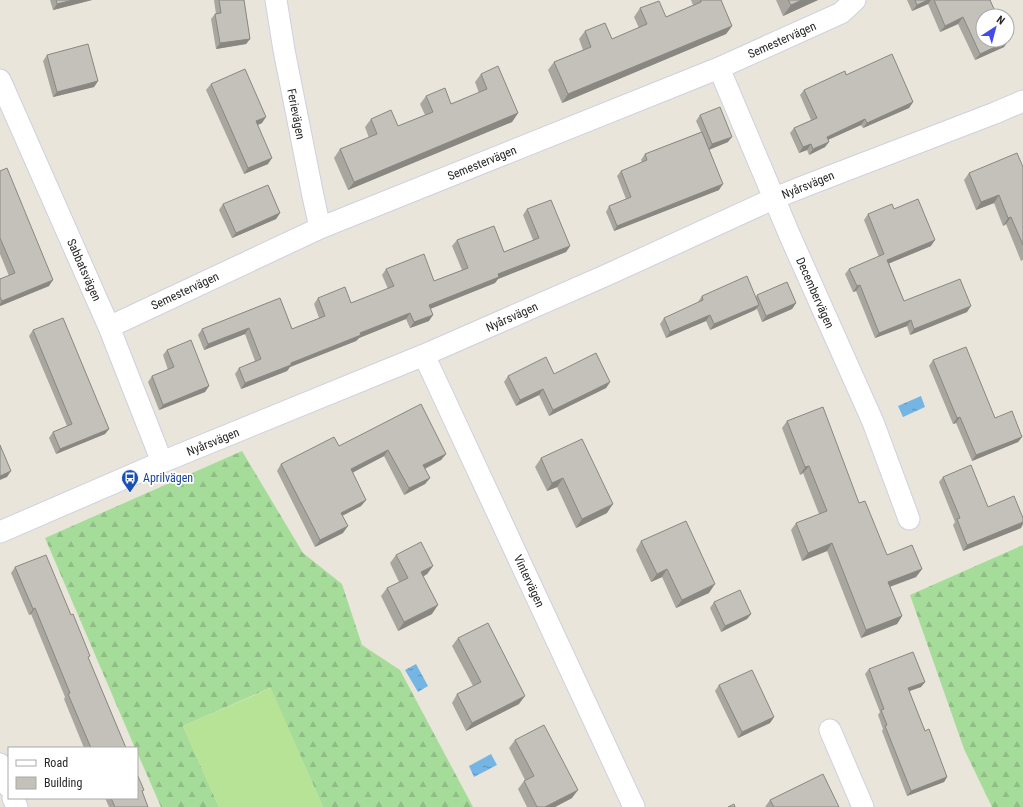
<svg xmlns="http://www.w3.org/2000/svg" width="1023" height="807" viewBox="0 0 1023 807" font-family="'Roboto Condensed',sans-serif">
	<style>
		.forest { fill: url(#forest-firs) }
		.pitch { fill: #b6e396 }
		.water { fill: url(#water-ripples) }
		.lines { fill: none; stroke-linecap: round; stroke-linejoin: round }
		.street-casing { stroke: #cfd0df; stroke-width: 23 }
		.street { stroke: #fff; stroke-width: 21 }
		.wall { fill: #a9a6a0 }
		.shaded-wall { fill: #898782 }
		.building { fill: #c4c1ba; stroke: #898782 }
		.labels { text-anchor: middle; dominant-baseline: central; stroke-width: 3.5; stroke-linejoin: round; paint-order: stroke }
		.street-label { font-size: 12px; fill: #272727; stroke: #fff }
		.transit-label { font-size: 12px; fill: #164399; stroke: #fff; text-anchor: start }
	</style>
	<defs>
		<pattern id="forest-firs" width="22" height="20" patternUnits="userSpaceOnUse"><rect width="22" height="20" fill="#a6dc9a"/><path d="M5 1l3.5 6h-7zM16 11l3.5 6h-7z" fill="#8fbd85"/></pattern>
		<pattern id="water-ripples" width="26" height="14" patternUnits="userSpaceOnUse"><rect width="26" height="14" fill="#74b5e4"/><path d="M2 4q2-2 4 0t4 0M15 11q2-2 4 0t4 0" fill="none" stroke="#5f93b9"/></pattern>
	</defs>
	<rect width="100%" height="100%" fill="#e9e5da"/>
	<path class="forest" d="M242 451 303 553 342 584 362 645 400 670 473 807H323L270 688 183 726 219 807H161L137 752V748H135L45 538Z
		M1023 545V807H992L964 749 910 595Z"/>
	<path class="pitch" d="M271 688 323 807H219L183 726Z"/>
	<path class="water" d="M921 396 925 407 903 417 898 406Z
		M416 664 428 686 418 692 405 670Z
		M491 754 497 765 474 777 469 766Z"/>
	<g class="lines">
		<g class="street-casing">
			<path id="street" d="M276 0 284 50 313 196 320 228
				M719 68 790 236 873 422 909 519
				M0 80 109 327 162 462
				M109 327 320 228 719 68 841 13 855 0
				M424 355 634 807
				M0 532 162 462 424 355 609 274 775 198 810 184 995 113 1023 101
				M830 730 863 807
				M0 764 9 787
				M13 798 17 807"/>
		</g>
		<use href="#street" class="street"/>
	</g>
	<path class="wall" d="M50 0H92L53 10Z
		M214 0H244L250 39 246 44 216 49 211 19 215 14H216Z
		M691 0H721L732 26 726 34 562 103 548 70 554 62 583 50 579 39 585 31 612 39 639 28 634 17 640 8 666 17 693 5Z
		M776 0H818L783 16Z
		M907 0H990L1008 41 1004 47 975 60 958 24 940 32 928 4 912 11Z
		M47 55 98 81 94 87 53 97 43 61Z
		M481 74 518 113 512 122 348 190 334 158 340 149 369 138 365 127 371 119 398 126 425 115 420 104 426 96 451 104 479 93 475 82Z
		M846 75 913 102 909 108 863 128 861 125 828 140 825 147 809 155 807 150 799 153 790 133 794 128 811 120 800 95 804 90Z
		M211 84 262 123 258 125 268 164 244 174 206 90Z
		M700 115 728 142 709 150 719 190 614 231 606 212 609 206 626 199 617 176 621 171 642 162 641 160 645 154 701 132 696 121Z
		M1023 167V260L1021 261 1006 224 1003 226 994 203 976 210 964 180 969 173Z
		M0 171 49 286 0 306V279L9 276 0 254Z
		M223 204 280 213 276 219 232 238 219 210Z
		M527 209 570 246 566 252 498 279 495 283 430 309 429 321 410 328 406 319 359 338 356 341 290 367 287 371 241 389 235 374 239 368 255 361 245 334 204 350 198 335 202 329 280 298 292 329 319 318 314 304 318 298 351 303 388 289 382 275 386 269 434 281 462 270 452 246 457 240 504 252 533 240 523 215Z
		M894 209 931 246 889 263 904 301 967 312 910 335 907 326 875 338 856 291 853 292 845 274 849 269 879 257 864 220 868 214Z
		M757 295 796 303 792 309 762 322 757 309 755 310 710 330 706 321 666 338 660 324 664 318 698 303V302L702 296 756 297Z
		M33 330 109 429 105 434 56 454 49 438 53 432 67 426 29 336Z
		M167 350 209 386 205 392 159 410 148 382 152 376 168 370 163 355Z
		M933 360 995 418 1022 437 1018 442 972 461 956 423 953 424 929 366Z
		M554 374 610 382 606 388 549 416 539 395 516 406 504 382 508 376Z
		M787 421 859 503 887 555 922 569 916 577 890 587 902 616 897 624 861 638 827 551 802 561 791 530 796 523 819 514 803 473 800 475 782 428Z
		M339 446 446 454 441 460 425 469 430 478 425 484 404 495 384 456 352 473 366 500 361 506 342 516 343 533 315 547 277 471 281 464Z
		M541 458 607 513 576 528 557 487 547 491 535 467Z
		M943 477 988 507 1021 528 963 551 953 525 955 522 939 482Z
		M641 541 709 593 676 608 662 577 651 582 636 550Z
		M396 555 433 566 427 574 423 577 432 614 398 631 381 596 387 588 399 582 390 563Z
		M15 567 88 658 126 748H84L64 699 65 697 31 614 29 615 11 573Z
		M714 602 751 614 747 619 721 632 710 608Z
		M458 638 519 704 466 731 452 703 457 694 473 686 452 646Z
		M869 669 925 682 921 687 909 691 925 731 947 777 944 782 907 796 882 731 883 729 878 715 880 712 865 674Z
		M719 685 774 717 770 723 738 738 715 691Z
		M515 740 572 798 555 807H527L518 789 524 781 525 780 509 748Z
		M144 790 142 792 148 807H109L105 798H137Z
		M770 800 839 807H765Z"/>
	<path class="shaded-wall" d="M73 0H92L53 10 57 4Z
		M802 0H818L783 16 791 5Z
		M928 0H931L928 4 912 11 917 5Z
		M963 17 958 24 940 32 945 26Z
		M732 26 726 34 562 103 568 94Z
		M250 39 246 44 216 49 220 43Z
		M1008 41 1004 47 975 60 980 54Z
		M98 81 94 87 53 97 57 92Z
		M913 102 909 108 863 128 867 123Z
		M518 113 512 122 348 190 354 182Z
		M266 117 262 123 252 127 256 121Z
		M865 119 861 125 823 142 827 137Z
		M732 137 728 142 708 150 712 144Z
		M829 142 825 147 809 155 813 149Z
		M811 144 807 150 799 153 803 147Z
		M272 158 268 164 244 174 248 168Z
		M723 184 719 190 614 231 617 226Z
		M999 195 994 203 976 210 981 202Z
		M280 213 276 219 232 238 236 233Z
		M1011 217 1006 224 1003 226 1008 218Z
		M935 240 931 246 883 266 887 260Z
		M570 246 566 252 498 279 495 283 425 311 429 305 498 274Z
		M53 280 49 286 0 306V304L2 301Z
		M860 285 856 291 853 292 857 286Z
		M796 303 792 309 762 322 766 316Z
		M759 305 755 310 710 330 714 324Z
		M971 306 967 312 910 335 914 329Z
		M410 313 406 319 359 338 356 341 290 367 287 371 241 389 245 383 360 333Z
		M433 315 429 321 410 328 414 322Z
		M710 315 706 321 666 338 670 332Z
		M911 320 907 326 875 338 879 333Z
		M249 328 245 334 204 350 208 344Z
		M610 382 606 388 549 416 553 410Z
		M209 386 205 392 159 410 163 405Z
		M543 389 539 395 516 406 520 400Z
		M960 417 956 423 953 424 957 418Z
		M109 429 105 434 56 454 60 449Z
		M1022 437 1018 442 972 461 976 455Z
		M388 450 384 456 346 476 351 469Z
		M446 454 441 460 418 472 423 465Z
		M809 466 803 473 800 475 805 467Z
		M11 471 7 477 0 480V476Z
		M430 478 425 484 404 495 409 488Z
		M563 478 557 487 547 491 552 483Z
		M366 500 361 506 336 519 341 513Z
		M613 504 607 513 576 528 582 519Z
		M1023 522V524L1021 528 963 551 967 545Z
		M348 526 343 533 315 547 320 540Z
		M832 543 827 551 802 561 808 553Z
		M433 566 427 574 415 581 421 572Z
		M667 569 662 577 651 582 657 574Z
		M922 569 916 577 883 589 888 582Z
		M715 584 709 593 676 608 682 600Z
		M438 605 432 614 398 631 404 622Z
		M35 608 31 614 29 615 33 609Z
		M751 614 747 619 721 632 725 626Z
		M902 616 897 624 861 638 866 630Z
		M925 682 921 687 904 693 908 688Z
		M525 696 519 704 466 731 472 723Z
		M774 717 770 723 738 738 742 732Z
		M947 777 944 782 907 796 911 791Z
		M578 790 572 798 555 807H545Z"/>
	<path class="building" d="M56 0H73L57 4Z
		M219 0H244L250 39 220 43 215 14 221 13Z
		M701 0H721L732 26 568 94 554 62 591 47 585 31 605 23 612 39 647 24 640 8 659 1 666 17 701 2Z
		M788 0H802L791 5Z
		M915 0H928L917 5Z
		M934 0H990L997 16H983V40H1007V38L1008 41 980 54 963 17 945 26Z
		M88 44 98 81 57 92 47 55Z
		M892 54 913 102 867 123 865 119 827 137 829 142 813 149 811 144 803 147 794 128 817 118 804 90 845 71 846 75Z
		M498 66 518 113 354 182 340 149 377 134 371 119 391 110 398 126 433 112 426 96 445 88 451 104 487 89 481 74Z
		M245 69 266 117 256 121 272 158 248 168 211 84Z
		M720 107 732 137 712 144 700 115Z
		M702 132 723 184 617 226 609 206 631 197 621 171 647 160 645 154Z
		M1017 153 1023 167V245L1011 217 1008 218 999 195 981 202 969 173Z
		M7 168 53 280 2 301 0 297V279L15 273 0 238V171Z
		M268 185 280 213 236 233 223 204Z
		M918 199 935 240 887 260 904 301 960 279 971 306 914 329 911 320 879 333 860 285 857 286 849 269 884 254 868 214 892 204 894 209Z
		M551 200 570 246 498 274 499 277 429 305 433 315 414 322 410 313 360 333 361 335 291 363V365L245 383 239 368 261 359 249 328 208 344 202 329 280 298 292 329 325 316 318 298 345 287 351 303 394 286 386 269 424 254 434 281 468 268 457 240 494 226 504 252 539 238 527 209Z
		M747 276 759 305 714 324 710 315 670 332 664 318 703 300 702 296Z
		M787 282 796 303 766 316 757 295Z
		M63 318 109 429 60 449 53 432 72 424 33 330Z
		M191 340 209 386 163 405 152 376 174 367 167 350Z
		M966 347 995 418 1012 411 1022 437 976 455 960 417 957 418 933 360Z
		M596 353 610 382 553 410 543 389 520 400 508 376 546 357 554 374Z
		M421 404 446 454 423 465 430 478 409 488 388 450 351 469 366 500 341 513 348 526 320 540 281 464 334 437 339 446Z
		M823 407 859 503 865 501 887 555 912 545 922 569 888 582 902 616 866 630 832 543 808 553 796 523 827 511 809 466 805 467 787 421Z
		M582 439 613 504 582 519 563 478 552 483 541 458Z
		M0 445 11 471 0 476Z
		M971 465 988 507 1014 496 1023 518V522L967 545 957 519 960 518 943 477Z
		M686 521 715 584 682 600 667 569 657 574 641 541Z
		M421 542 433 566 421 572 438 605 404 622 387 588 408 578 396 555Z
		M46 555 71 615 73 614 90 656 88 657 126 748H91L68 694 70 693 35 608 33 609 15 567Z
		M740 590 751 614 725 626 714 602Z
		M488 623 525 696 472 723 457 694 481 682 458 638Z
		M913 652 925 682 908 688 925 731 929 729 947 777 911 791 885 726 887 725 881 710 884 709 869 669Z
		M752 670 774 717 742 732 719 685Z
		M544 725 578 790 545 807H537L524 781 534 776 515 740Z
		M137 774 144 790 142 791 148 807H115L111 798H137Z
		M823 774 839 807H774L770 800Z
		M734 804 735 807H728Z"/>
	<defs>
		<g id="bus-pin" transform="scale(0.9)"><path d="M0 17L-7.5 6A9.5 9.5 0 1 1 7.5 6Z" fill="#1a4fb4" stroke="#fff"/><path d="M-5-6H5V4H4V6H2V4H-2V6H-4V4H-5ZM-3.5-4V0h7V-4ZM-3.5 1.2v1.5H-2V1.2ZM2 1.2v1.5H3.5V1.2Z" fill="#fff"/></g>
	</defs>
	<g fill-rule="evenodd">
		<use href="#bus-pin" x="130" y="478"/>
	</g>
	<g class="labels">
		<g class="street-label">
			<text transform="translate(782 40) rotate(-24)">Semestervägen</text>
			<text transform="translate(296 114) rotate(79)">Ferievägen</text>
			<text transform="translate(482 163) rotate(-22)">Semestervägen</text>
			<text transform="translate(808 185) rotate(-22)">Nyårsvägen</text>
			<text transform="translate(84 270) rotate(66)">Sabbatsvägen</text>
			<text transform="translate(185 291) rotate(-25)">Semestervägen</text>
			<text transform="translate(815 293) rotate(66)">Decembervägen</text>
			<text transform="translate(512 317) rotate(-24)">Nyårsvägen</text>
			<text transform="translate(213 442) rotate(-22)">Nyårsvägen</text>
			<text transform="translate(529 581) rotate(65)">Vintervägen</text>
		</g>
		<g class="transit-label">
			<text x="143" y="478">Aprilvägen</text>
		</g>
	</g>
	<rect x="8" y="747" width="130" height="52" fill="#ffffff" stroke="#a9a9a9"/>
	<rect x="16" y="760" width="20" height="6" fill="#ffffff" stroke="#a9a9a9"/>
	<text x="44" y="767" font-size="12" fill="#272727">Road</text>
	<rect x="16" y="777" width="20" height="12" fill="#c4c1ba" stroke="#a9a9a9"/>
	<text x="44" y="787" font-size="12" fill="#272727">Building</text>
	<g transform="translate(995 28) rotate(36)"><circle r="19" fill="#ffffff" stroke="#a9a9a9"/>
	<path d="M0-3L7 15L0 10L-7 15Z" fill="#454aeb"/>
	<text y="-6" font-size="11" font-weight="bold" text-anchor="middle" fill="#272727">N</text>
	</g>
</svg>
